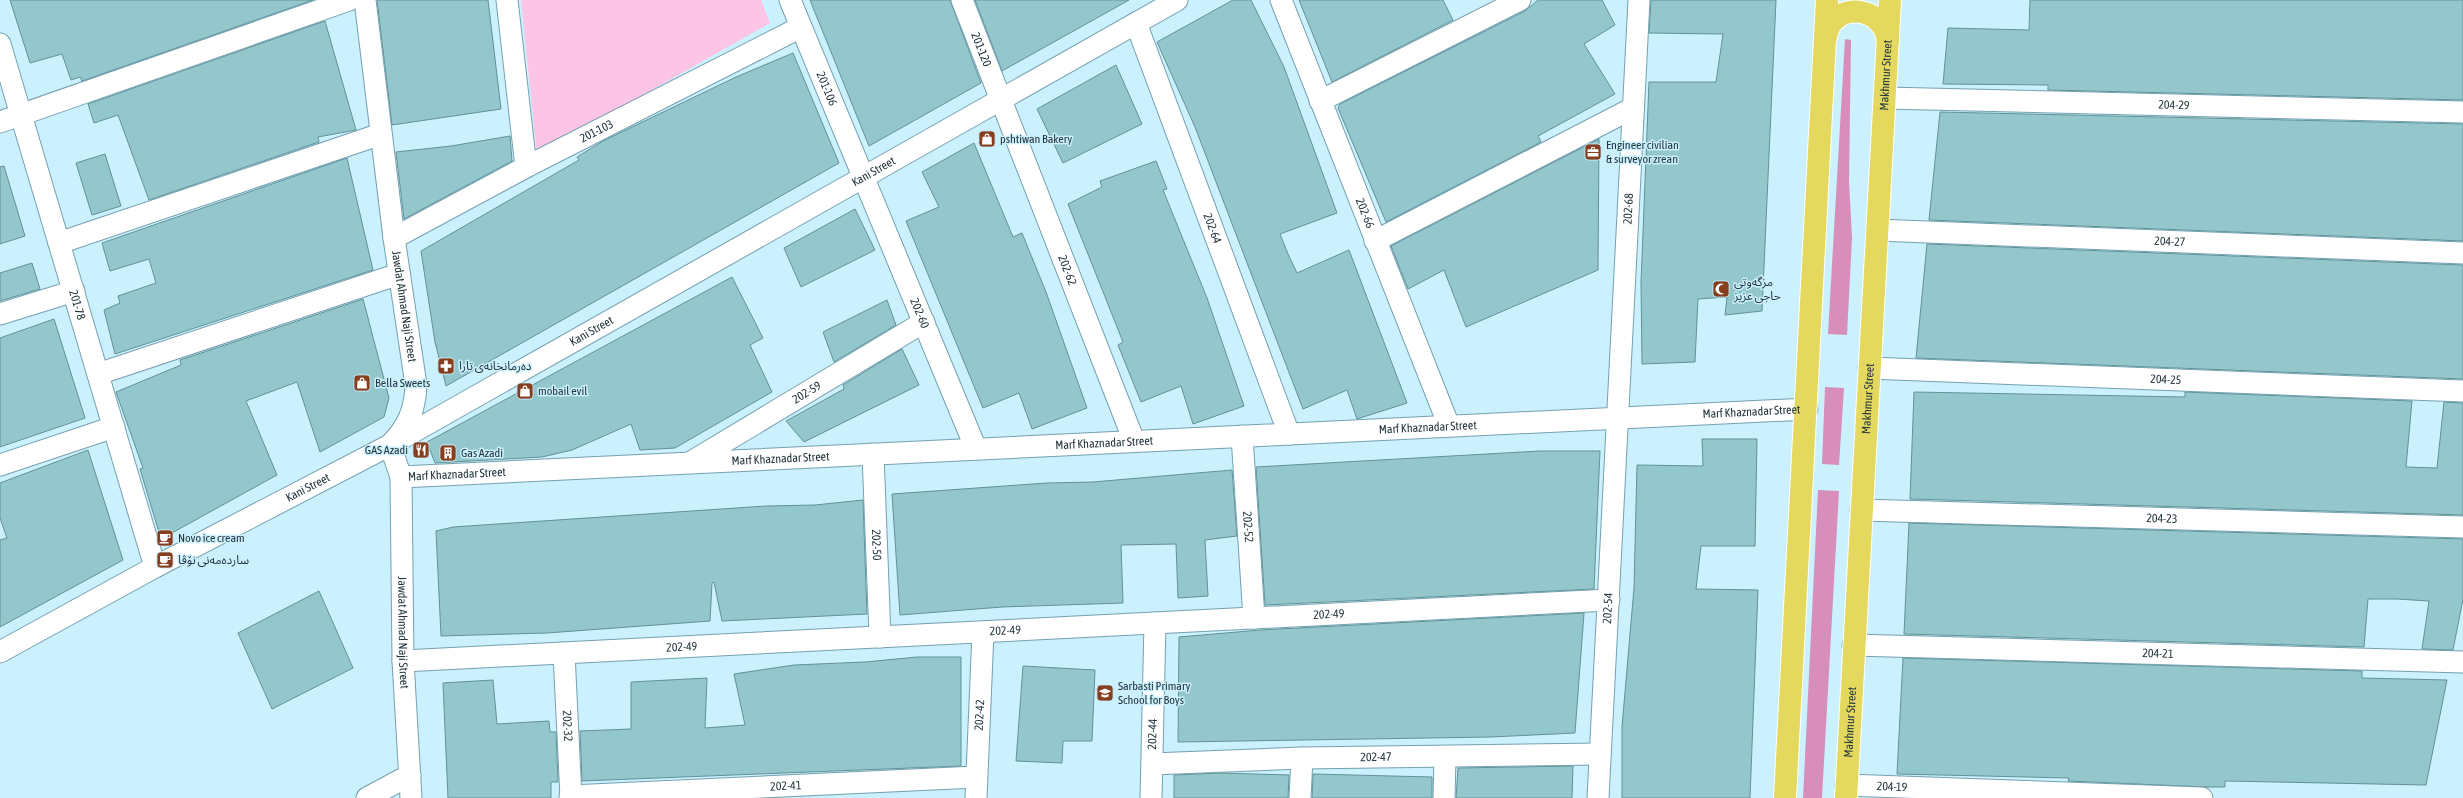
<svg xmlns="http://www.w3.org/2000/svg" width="2463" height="798" viewBox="0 0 2463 798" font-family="'Asap Condensed','Noto Sans Arabic',sans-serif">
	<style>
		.green { fill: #fcc5e5 }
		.forest { fill: #d88ebb }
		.building { fill: #94c7cc; stroke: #609297 }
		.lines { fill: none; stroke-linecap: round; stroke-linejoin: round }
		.minor-casing { stroke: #74a0b1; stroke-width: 23 }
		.highway-casing { stroke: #fff; stroke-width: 24 }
		.minor { stroke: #fff; stroke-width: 21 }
		.highway { stroke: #e4d85e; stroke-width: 22 }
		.labels { text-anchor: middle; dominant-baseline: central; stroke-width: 3; stroke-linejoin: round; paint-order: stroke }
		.street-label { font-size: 12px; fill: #24363d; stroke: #cbf0fe }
		.poi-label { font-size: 12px; fill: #24363d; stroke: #cbf0fe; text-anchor: start }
	</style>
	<rect width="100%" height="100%" fill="#cbf0fe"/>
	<path class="green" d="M521 0H761L770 23 537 155Z"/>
	<path class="forest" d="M1845 39 1851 40 1849 181 1852 238 1847 335 1828 334Z
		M1825 387 1844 388 1839 465 1822 464Z
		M1818 490 1839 491 1822 798H1803Z"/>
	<path class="building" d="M10 0H313L82 81 80 77 71 80 62 54 30 63Z
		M377 0H488L501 109 392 125Z
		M810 0H950L981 83 869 146Z
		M975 0H1129L1002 71Z
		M1233 0H1251L1284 67 1337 213 1280 234 1288 254 1297 273 1349 250 1407 403 1357 419 1347 390 1303 409 1195 127 1157 42Z
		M1299 0H1443L1453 20 1332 82Z
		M1538 0H1602L1615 25 1584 44 1615 94 1538 136 1541 142 1386 222 1338 108 1340 104 1525 11Z
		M1651 0H1776L1762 311 1725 315 1727 297 1698 299 1695 362 1642 364 1641 282 1649 82H1716L1723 34 1649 33Z
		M2030 0H2463V100L2048 90V85L1943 84 1948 28 2029 30Z
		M325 21 356 130 318 137 319 142 149 200 118 115 94 123 88 104Z
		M793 53 839 163 446 386 435 342 421 251 579 160 577 157 603 141 736 77Z
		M1116 65 1142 124 1063 163 1037 109Z
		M1940 112 2463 124V241L1929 220Z
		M510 136 512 161 404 219 396 152 451 146Z
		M1599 139 1598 270 1466 327 1444 270 1408 289 1391 246Z
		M974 143 1013 237 1022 233 1046 292 1087 408 1032 429 1019 393 983 408 906 221 939 207 922 172Z
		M105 154 121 206 92 215 76 163Z
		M347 158 373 270 115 354 104 310 120 303 118 296 156 283 149 259 110 271 102 243Z
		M1156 161 1167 189 1163 190 1207 298 1244 406 1193 424 1181 386 1141 402 1118 345 1123 342 1068 204 1102 187 1100 181Z
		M4 166 25 236 0 244V167Z
		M855 209 875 250 801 287 784 248Z
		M1927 244 2463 265V379L1916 358Z
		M32 263 40 289 0 301V273Z
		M732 277 763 338 750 345 772 392 675 448 640 450 631 424 572 450 542 457 435 463 427 442Z
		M363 299 389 398 384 417 320 452 297 382 246 401 277 475 161 539 140 469 143 468 116 392 181 365 180 360Z
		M887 300 896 325 834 362 823 332Z
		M54 319 85 418 0 447V338Z
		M902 349 919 385 804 442 786 421 844 389 843 385Z
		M1914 392 2185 397V392L2412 401 2406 467 2437 468 2444 402 2463 403V515L1910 499Z
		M1702 439H1757L1755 546H1701L1696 589 1758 590 1750 798H1622V727L1634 588 1637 465 1703 466Z
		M88 450 123 560 0 627V540L7 538 0 518V483Z
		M1540 451H1600L1594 589 1265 605 1256 467Z
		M1232 470 1237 536 1205 540 1208 596 1178 598 1176 544 1121 545 1123 603 1002 607 900 615 892 494 1047 483 1093 482Z
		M863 500 867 614 722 621 714 582 712 583 710 621 547 633 441 636 436 531 453 527 766 506 815 505Z
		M1909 523 2463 539V599L2453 650 2422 649 2429 601 2397 599H2368L2364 647 1904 634Z
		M319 591 353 668 272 709 238 633Z
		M1584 613 1575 733 1491 737 1178 742 1179 637 1260 630Z
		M917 657H961V766L582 781 580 731 631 729V682L707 678 705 728 745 725 734 674 794 665 865 662Z
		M1903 658 2362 671V678L2447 680 2426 785 2225 781V787H2207L2068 781 2069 778 1897 774Z
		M1023 666 1095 670 1092 741H1063L1062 763 1016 761Z
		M493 680 497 724 549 721 550 732H556L558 782H551V798H448L443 683Z
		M1573 766 1572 798H1456L1458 768Z
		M1219 773 1289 775 1288 798H1174V775Z
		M1313 774 1432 777V798H1312Z"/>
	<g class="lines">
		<g class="minor-casing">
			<g id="minor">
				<path id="s1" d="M365 0 394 238 416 385C415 410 408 427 390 445L401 477 403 661 411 798"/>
				<path d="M507 0 526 167"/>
				<path id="s2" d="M790 0 976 449"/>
				<path id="s3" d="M962 0 1134 441"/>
				<path id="s4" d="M1281 0 1449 426"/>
				<path id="s5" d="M1136 23 1289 434"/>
				<path id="s6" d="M0 44 155 567"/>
				<path id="s7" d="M1885 98 2463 112"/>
				<path d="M1320 101 1520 0"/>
				<path d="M0 122 349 0"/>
				<path id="s8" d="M1877 230 2463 253"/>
				<path id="s9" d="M394 238 526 167 801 27"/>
				<path d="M1375 241 1633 108"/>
				<path d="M59 243 381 134"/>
				<path d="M0 314 74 291"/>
				<path id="s10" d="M1869 368 2463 391"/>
				<path d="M98 374 399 274"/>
				<path id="s11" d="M1242 436 1254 618"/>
				<path id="s12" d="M873 454 880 637"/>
				<path id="s13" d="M691 462 924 322"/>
				<path d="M0 465 114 427"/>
				<path id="s14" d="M401 477 1807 409"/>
				<path id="s15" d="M1861 510 2463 527"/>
				<path id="s16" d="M1853 645 2463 662"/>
				<path id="s17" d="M0 652 155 567 390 445 1177 0"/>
				<path id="s18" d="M564 653 571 798"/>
				<path id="s19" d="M403 661 1609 600"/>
				<path id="s20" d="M1152 764 1302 758 1600 754"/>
				<path id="s21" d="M1846 785 2202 798"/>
				<path id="s22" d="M570 796 976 777"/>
				<path d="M367 798 410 775"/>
				<path id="s23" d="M976 798 983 632"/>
				<path id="s24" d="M1151 798 1155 623"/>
				<path d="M1300 798 1302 758"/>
				<path d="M1444 798 1445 757"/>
				<path id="s25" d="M1598 798 1639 0"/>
			</g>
		</g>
		<g class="highway-casing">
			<g id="highway">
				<path d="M1826 37C1832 0 1884 5 1888 41"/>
				<path d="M1785 798 1827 0"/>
				<path id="s26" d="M1846 798 1890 0"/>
			</g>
		</g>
		<use href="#minor" class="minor"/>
		<use href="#highway" class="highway"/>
	</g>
	<defs>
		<g id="shop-square" transform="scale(0.9)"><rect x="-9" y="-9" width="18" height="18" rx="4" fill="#863e1e" stroke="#cbf0fe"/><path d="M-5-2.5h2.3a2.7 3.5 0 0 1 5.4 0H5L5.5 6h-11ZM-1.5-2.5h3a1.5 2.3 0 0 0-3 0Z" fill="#fff"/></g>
		<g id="office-square" transform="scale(0.9)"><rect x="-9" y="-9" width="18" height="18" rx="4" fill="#863e1e" stroke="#cbf0fe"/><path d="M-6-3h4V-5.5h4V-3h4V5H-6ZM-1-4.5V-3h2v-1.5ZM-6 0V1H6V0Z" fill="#fff"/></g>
		<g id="mosque-square" transform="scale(0.9)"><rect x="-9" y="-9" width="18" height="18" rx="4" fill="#863e1e" stroke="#cbf0fe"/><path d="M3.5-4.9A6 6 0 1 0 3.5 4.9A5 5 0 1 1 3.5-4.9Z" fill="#fff"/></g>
		<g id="pharmacy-square" transform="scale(0.9)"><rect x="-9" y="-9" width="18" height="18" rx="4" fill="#863e1e" stroke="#cbf0fe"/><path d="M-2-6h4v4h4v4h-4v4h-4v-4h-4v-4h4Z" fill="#fff"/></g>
		<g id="restaurant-square" transform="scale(0.9)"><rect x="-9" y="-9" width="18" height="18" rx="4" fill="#863e1e" stroke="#cbf0fe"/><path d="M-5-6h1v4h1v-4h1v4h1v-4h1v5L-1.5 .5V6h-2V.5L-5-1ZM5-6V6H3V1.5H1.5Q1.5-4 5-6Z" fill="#fff"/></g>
		<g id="building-square" transform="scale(0.9)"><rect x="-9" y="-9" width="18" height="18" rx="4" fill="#863e1e" stroke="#cbf0fe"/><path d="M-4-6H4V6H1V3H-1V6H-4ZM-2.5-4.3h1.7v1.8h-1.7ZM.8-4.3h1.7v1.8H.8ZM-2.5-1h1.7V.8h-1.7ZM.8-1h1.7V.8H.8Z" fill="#fff"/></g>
		<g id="cafe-square" transform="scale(0.9)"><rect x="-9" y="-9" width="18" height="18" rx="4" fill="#863e1e" stroke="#cbf0fe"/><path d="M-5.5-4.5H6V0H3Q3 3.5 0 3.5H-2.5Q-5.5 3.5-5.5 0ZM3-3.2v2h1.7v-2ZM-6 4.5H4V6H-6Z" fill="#fff"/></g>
		<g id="school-square" transform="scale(0.9)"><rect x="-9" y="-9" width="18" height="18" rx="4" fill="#863e1e" stroke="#cbf0fe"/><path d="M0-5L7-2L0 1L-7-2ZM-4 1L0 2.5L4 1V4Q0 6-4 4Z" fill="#fff"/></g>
	</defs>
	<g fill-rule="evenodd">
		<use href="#shop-square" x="987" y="139"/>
		<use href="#office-square" x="1593" y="152"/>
		<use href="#mosque-square" x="1721" y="289"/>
		<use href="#pharmacy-square" x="446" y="366"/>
		<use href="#shop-square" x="362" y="383"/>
		<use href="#shop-square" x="525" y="391"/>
		<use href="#restaurant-square" x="421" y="450"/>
		<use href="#building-square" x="448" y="453"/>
		<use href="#cafe-square" x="165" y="538"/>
		<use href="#cafe-square" x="165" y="560"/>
		<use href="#school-square" x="1105" y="693"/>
	</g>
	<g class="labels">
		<g class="street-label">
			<text stroke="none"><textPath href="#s3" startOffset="53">201-120</textPath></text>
			<text stroke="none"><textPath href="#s26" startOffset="724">Makhmur Street</textPath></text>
			<text stroke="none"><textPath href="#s2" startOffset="96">201-106</textPath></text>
			<text stroke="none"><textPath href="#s7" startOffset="289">204-29</textPath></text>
			<text stroke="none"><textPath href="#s9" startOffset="229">201-103</textPath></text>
			<text stroke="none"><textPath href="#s17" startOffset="997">Kani Street</textPath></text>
			<text stroke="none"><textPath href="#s25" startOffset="590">202-68</textPath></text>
			<text stroke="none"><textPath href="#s4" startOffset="229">202-66</textPath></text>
			<text stroke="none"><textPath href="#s5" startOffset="219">202-64</textPath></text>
			<text stroke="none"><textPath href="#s8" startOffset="293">204-27</textPath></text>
			<text stroke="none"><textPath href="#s3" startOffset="290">202-62</textPath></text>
			<text stroke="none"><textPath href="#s6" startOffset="272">201-78</textPath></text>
			<text stroke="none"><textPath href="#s1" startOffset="309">Jawdat Ahmad Naji Street</textPath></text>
			<text stroke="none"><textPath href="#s2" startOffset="339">202-60</textPath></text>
			<text stroke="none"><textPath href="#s17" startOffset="673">Kani Street</textPath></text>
			<text stroke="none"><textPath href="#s10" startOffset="297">204-25</textPath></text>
			<text stroke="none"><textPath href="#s13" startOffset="135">202-59</textPath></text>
			<text stroke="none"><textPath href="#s26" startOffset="400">Makhmur Street</textPath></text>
			<text stroke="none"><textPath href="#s14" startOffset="1352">Marf Khaznadar Street</textPath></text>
			<text stroke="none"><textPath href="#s14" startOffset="1028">Marf Khaznadar Street</textPath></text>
			<text stroke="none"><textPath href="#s14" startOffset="704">Marf Khaznadar Street</textPath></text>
			<text stroke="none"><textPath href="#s14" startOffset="380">Marf Khaznadar Street</textPath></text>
			<text stroke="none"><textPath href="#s14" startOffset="56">Marf Khaznadar Street</textPath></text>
			<text stroke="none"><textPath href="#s17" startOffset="349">Kani Street</textPath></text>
			<text stroke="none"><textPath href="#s15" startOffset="301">204-23</textPath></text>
			<text stroke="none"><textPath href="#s11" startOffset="91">202-52</textPath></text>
			<text stroke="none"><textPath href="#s12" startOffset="91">202-50</textPath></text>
			<text stroke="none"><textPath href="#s25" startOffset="190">202-54</textPath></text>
			<text stroke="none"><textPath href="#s19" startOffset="927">202-49</textPath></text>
			<text stroke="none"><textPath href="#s19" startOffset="603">202-49</textPath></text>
			<text stroke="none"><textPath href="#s1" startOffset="645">Jawdat Ahmad Naji Street</textPath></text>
			<text stroke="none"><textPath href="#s19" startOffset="279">202-49</textPath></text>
			<text stroke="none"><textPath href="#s16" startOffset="305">204-21</textPath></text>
			<text stroke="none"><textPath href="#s23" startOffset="83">202-42</textPath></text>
			<text stroke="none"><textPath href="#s26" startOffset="76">Makhmur Street</textPath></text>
			<text stroke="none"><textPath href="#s18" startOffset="73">202-32</textPath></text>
			<text stroke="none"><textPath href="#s24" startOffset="64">202-44</textPath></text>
			<text stroke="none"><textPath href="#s20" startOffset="224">202-47</textPath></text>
			<text stroke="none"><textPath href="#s22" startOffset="216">202-41</textPath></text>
			<text stroke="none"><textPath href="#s21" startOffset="46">204-19</textPath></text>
		</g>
		<g class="poi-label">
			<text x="1000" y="139">pshtiwan Bakery</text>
			<text x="1606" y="145">Engineer civilian<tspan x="1606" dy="14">&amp; surveyor zrean</tspan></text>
			<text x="1734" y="282">مزگەوتی<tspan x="1734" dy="14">حاجی عزیز</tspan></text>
			<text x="459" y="366">دەرمانخانەی تارا</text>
			<text x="375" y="383">Bella Sweets</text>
			<text x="538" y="391">mobail evil</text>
			<text x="408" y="450" text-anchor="end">GAS Azadi</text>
			<text x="461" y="453">Gas Azadi</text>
			<text x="178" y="538">Novo ice cream</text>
			<text x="178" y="560">ساردەمەنی نۆڤا</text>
			<text x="1118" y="686">Sarbasti Primary<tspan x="1118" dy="14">School for Boys</tspan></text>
		</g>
	</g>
</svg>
